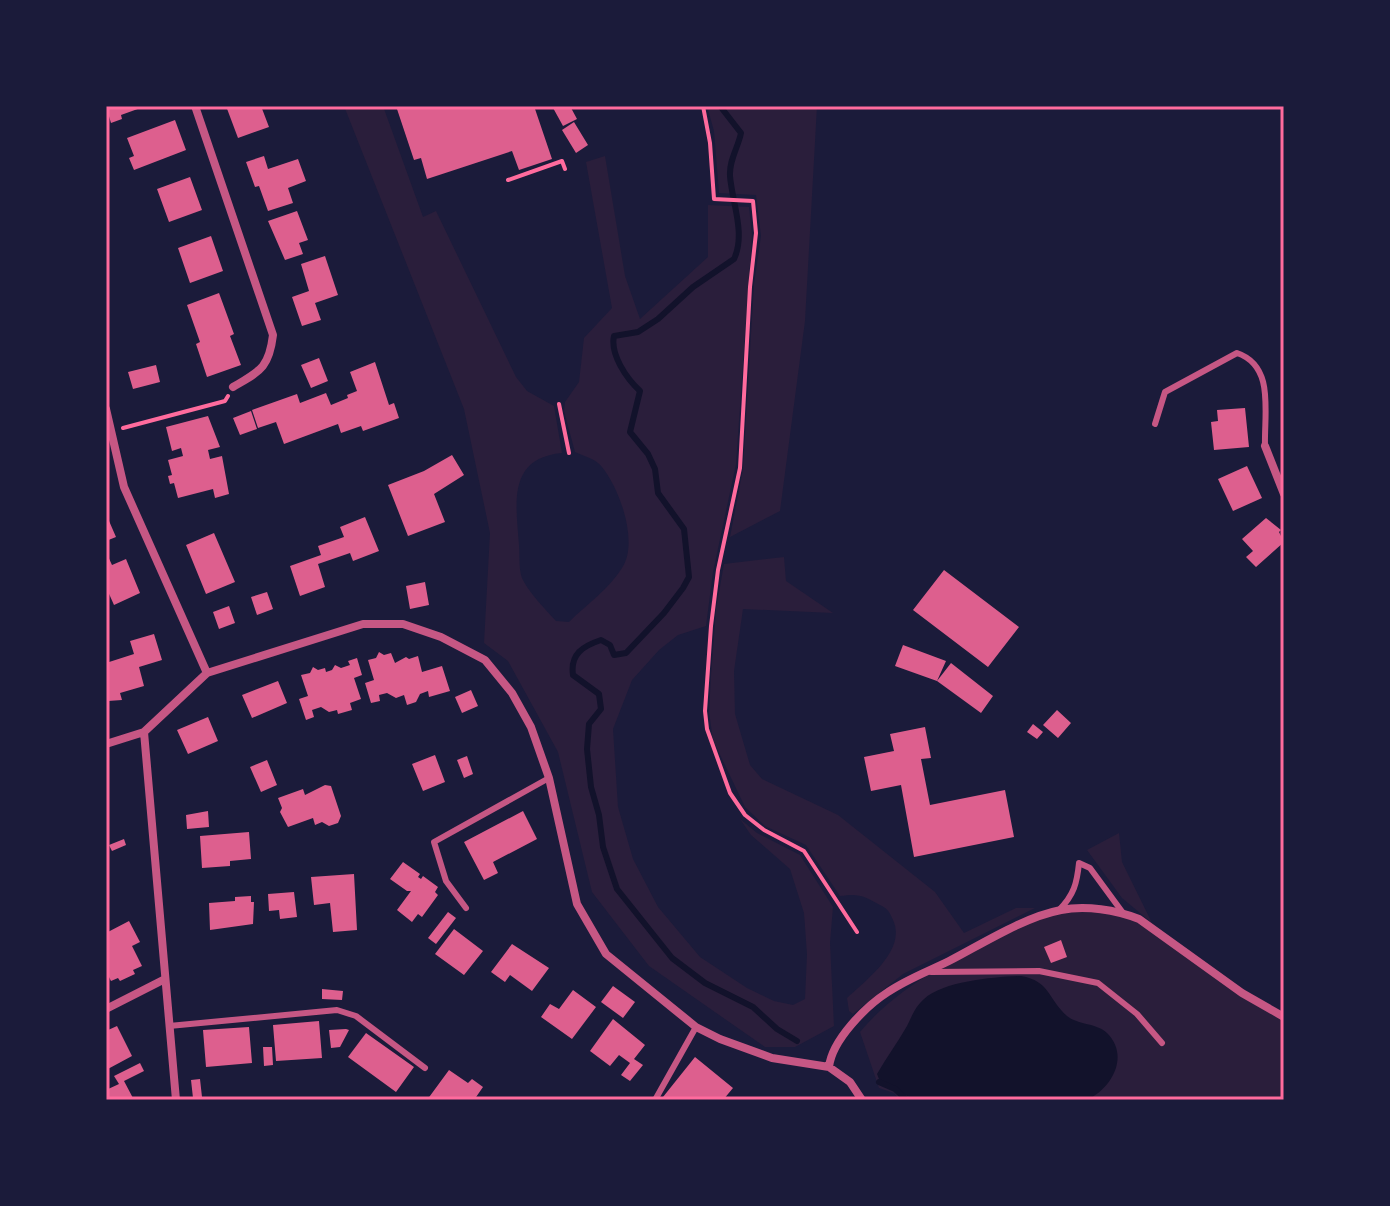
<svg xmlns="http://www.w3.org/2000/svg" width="1390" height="1206" viewBox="0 0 1390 1206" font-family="'Public Sans',sans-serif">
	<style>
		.green { fill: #2a1e3b }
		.water { fill: #12122b }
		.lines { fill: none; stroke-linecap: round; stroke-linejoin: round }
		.stream { stroke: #12122b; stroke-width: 6 }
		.building { fill: #dd5f8e }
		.path { stroke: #ff6b9d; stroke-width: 4 }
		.service { stroke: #c65784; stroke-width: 6 }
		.minor { stroke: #c65784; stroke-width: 8 }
		.neatline { fill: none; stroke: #ff6b9d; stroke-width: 3 }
	</style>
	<rect width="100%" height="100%" fill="#1b1b3a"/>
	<path class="green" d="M344 106H383L423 217 436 211 516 377 527 391 554 406 562 453C507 458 516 504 519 545 520 556 518 573 524 582 532 596 545 609 556 621L569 622C586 605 610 588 622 568 639 543 620 489 602 467 596 459 584 456 575 452L564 411 565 402 579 382 584 338 612 308 586 162 605 156 625 276 640 319 708 257V205L749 207 752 235 736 464 713 572 706 626 678 635 659 650 632 680 613 729 618 807 633 859 658 907 700 957 747 988 774 1001 793 1005 805 999 807 954 804 913 790 869 751 835 740 819 757 833 800 855 833 907 830 943 834 1026 795 1047H765L649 966 592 892 558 752 508 661 484 643 490 533 464 409Z
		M707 106H817L805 321 780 511 730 537 743 469 754 284 761 236 756 195 719 193 714 131Z
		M784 557 786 581 833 613 743 609 734 671 735 714 750 765 762 779 838 815 935 892 964 933 1016 908H1035L903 974 853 1014 849 1011 847 998C866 980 907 950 893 920 890 913 888 909 882 906 864 896 860 893 840 896L806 845 765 826 745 807 713 740 709 712 711 676 716 609 724 564Z
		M1119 833 1122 862 1152 923 1122 898 1087 850Z
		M1059 910 1123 913 1242 993 1284 1014V1100H900L894 1093 879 1088 860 1032C903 979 996 934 1059 910Z"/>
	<path class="water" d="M1021 976C1050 981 1048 999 1067 1016 1078 1025 1097 1023 1107 1033 1130 1056 1112 1088 1087 1100H914L879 1079 877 1074C886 1058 898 1042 907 1026 912 1016 915 1007 924 999 944 981 994 977 1021 976Z"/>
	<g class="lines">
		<path class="stream" d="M720 106 741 133C738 148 729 160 730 176 732 202 746 234 734 259L693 287 658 319 638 332 614 336C610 354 626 378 640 391L630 432 648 454 655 469 658 493 684 529 689 577 683 588 664 613 626 653 614 655 610 645 601 640C583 646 570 654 573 675L599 694 601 709 589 724 587 749 591 787 599 815 603 847 617 889 672 958 705 983 753 1007 777 1029 797 1041
			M879 1082 895 1089 907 1100"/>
	</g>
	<path class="building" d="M106 106H146L121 115 122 119 111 123Z
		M226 106H261L269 127 238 138Z
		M396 106H534L552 159 519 170 512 151 427 179 421 158 414 160Z
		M552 106H570L577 119 563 126Z
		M175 120 186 150 134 170 129 158 134 156 127 138Z
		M574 122 588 145 576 153 562 130Z
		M264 156 268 169 298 159 306 181 288 188 293 203 268 211 259 186 255 187 246 162Z
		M190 177 202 210 169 222 157 189Z
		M297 211 308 240 299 243 303 254 285 260 268 221Z
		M211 236 223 271 190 283 178 248Z
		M325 256 338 295 315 303 321 320 302 326 292 297 309 291 301 264Z
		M219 293 234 334 230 336 241 365 207 377 196 344 200 342 187 305Z
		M319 358 328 381 311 388 301 365Z
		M375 362 389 405 394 403 399 418 363 431 361 426 341 433 338 424 284 444 276 422 258 428 252 410 297 394 300 403 326 393 331 405 348 398 347 395 357 391 350 372Z
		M156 365 160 382 133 389 128 372Z
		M1245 408 1249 447 1214 450 1211 422 1218 421 1217 410Z
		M251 411 257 429 240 435 233 418Z
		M208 416 220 447 208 450 210 459 222 456 229 494 215 498 213 489 178 498 174 483 170 484 168 476 172 475 168 460 183 456 181 448 172 451 166 427Z
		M452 455 464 475 434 494 445 522 408 536 388 485 424 471Z
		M1247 466 1262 498 1233 511 1218 479Z
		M106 514 116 537 106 541Z
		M365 517 379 551 353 561 350 553 318 564 325 587 300 596 290 566 321 555 318 546 344 537 340 527Z
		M1266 518 1281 530 1279 532 1284 542 1256 567 1246 557 1253 551 1242 539Z
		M214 533 235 582 206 594 186 545Z
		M106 552 112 565 126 559 140 593 114 605 106 587Z
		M944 570 1019 627 988 667 913 610Z
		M425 582 429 605 410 609 406 586Z
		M267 592 273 609 257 615 251 597Z
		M229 606 235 623 219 629 213 612Z
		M154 634 162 660 139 667 144 686 120 693 122 700 108 701 106 663 134 654 130 641Z
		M903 645 946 661 937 681 895 666Z
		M379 652 384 655 391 653 395 663 406 657 409 659 418 656 422 672 442 666 450 691 429 697 428 691 420 694 416 702 407 705 404 695 396 698 387 693 379 695 380 701 371 703 365 683 374 680 368 660 376 658Z
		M357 658 362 675 354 678 361 699 350 703 352 710 338 714 337 710 329 712 321 707 312 710 314 717 306 720 299 699 308 696 301 675 310 673 313 667 318 670 325 668 326 672 332 670 335 665 341 668 350 665 348 661Z
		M951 663 993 696 981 713 937 681Z
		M278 681 287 703 252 718 242 695Z
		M471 690 478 706 462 713 455 697Z
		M1057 710 1071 723 1058 738 1043 725Z
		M208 717 218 741 188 754 177 730Z
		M1033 724 1043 732 1037 739 1027 732Z
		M925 727 931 758 921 759 930 805 1005 790 1014 837 914 857 901 785 871 791 864 757 894 751 890 734Z
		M435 755 445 782 423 791 412 764Z
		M467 756 473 774 464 778 457 760Z
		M267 760 277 785 261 792 250 767Z
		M325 785 331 786 341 816 338 823 329 826 322 822 315 825 313 818 288 827 280 812 282 808 278 798 303 789 305 795Z
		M208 811 209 827 187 829 186 815Z
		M523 811 537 839 493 862 498 873 484 880 464 842Z
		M249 832 251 859 230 861V866L202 868 200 836Z
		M124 839 126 845 112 851 109 845Z
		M403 862 420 874 418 877 421 879 423 876 438 887 435 892 438 895 422 917 418 914 412 922 397 910 411 891H407L390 879Z
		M354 874 357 930 333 932 330 903 314 905 311 877Z
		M294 892 297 917 280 919 279 910 269 911 268 894Z
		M251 896V902H254L253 924 210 930 209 903 235 901V897Z
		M448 912 456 918 436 944 428 938Z
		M129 921 140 942 132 946 142 966 133 970 135 974 120 981 118 978 111 981 106 971V933Z
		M454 929 483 951 464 975 435 954Z
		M1061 940 1067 957 1051 963 1044 947Z
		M512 944 549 968 532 991 510 975 505 982 491 972Z
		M613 986 635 1002 623 1018 601 1002Z
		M322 989 343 991 342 1000 322 999Z
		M573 990 596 1007 572 1039 541 1017 550 1004 559 1009Z
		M613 1019 645 1045 634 1059 643 1065 630 1081 621 1075 630 1063 619 1055 610 1066 590 1051Z
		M319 1021 322 1058 276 1061 273 1025Z
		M117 1026 132 1056 106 1070V1031Z
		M249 1027 252 1063 206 1067 203 1030Z
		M346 1029 349 1030 340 1047 331 1048 329 1030Z
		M366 1033 414 1067 396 1092 348 1057Z
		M263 1047H272L273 1065 264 1066Z
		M695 1057 733 1088 723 1100H667L663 1097Z
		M140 1063 144 1071 124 1081 134 1100H106V1090L119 1084 114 1076Z
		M449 1070 468 1083 472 1079 483 1087 474 1100H427Z
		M200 1079 202 1097 193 1098 191 1080Z"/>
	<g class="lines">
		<path class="path" d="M703 106 710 143 714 199 753 201 756 233 750 287 740 468 718 570 711 626 705 711 707 729 730 793 745 815 764 830 804 851 857 932
			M508 180 562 161 565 169
			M559 404 569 453
			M123 428 225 401 228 396"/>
		<path class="service" d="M1155 424 1165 392 1237 353C1275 366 1264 412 1265 446
			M466 908 446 881 434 842 549 778
			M1059 910C1074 895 1077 883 1079 863L1090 868 1123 913
			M931 972 1039 971 1098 983 1137 1014 1162 1043
			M169 1026 337 1010 356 1016 425 1068
			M655 1100 696 1027"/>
		<path class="minor" d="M195 106 273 335C269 368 260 371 233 387
			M106 409 124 487 207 673 363 624H403L441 637 485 660 512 693 531 727 549 778 577 904 606 954 696 1027 720 1039 772 1058 829 1067 850 1082 862 1100
			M1265 446 1284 494
			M106 744 144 732
			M106 1009 165 979
			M829 1067C832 1040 866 1006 888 992 907 979 929 971 949 961 982 944 1024 917 1061 910 1086 905 1116 910 1139 919L1242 993 1284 1017
			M176 1100 144 732 207 673"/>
	</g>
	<rect width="1390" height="1206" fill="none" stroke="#1b1b3a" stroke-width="216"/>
	<rect x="108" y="108" width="1174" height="990" class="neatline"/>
</svg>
